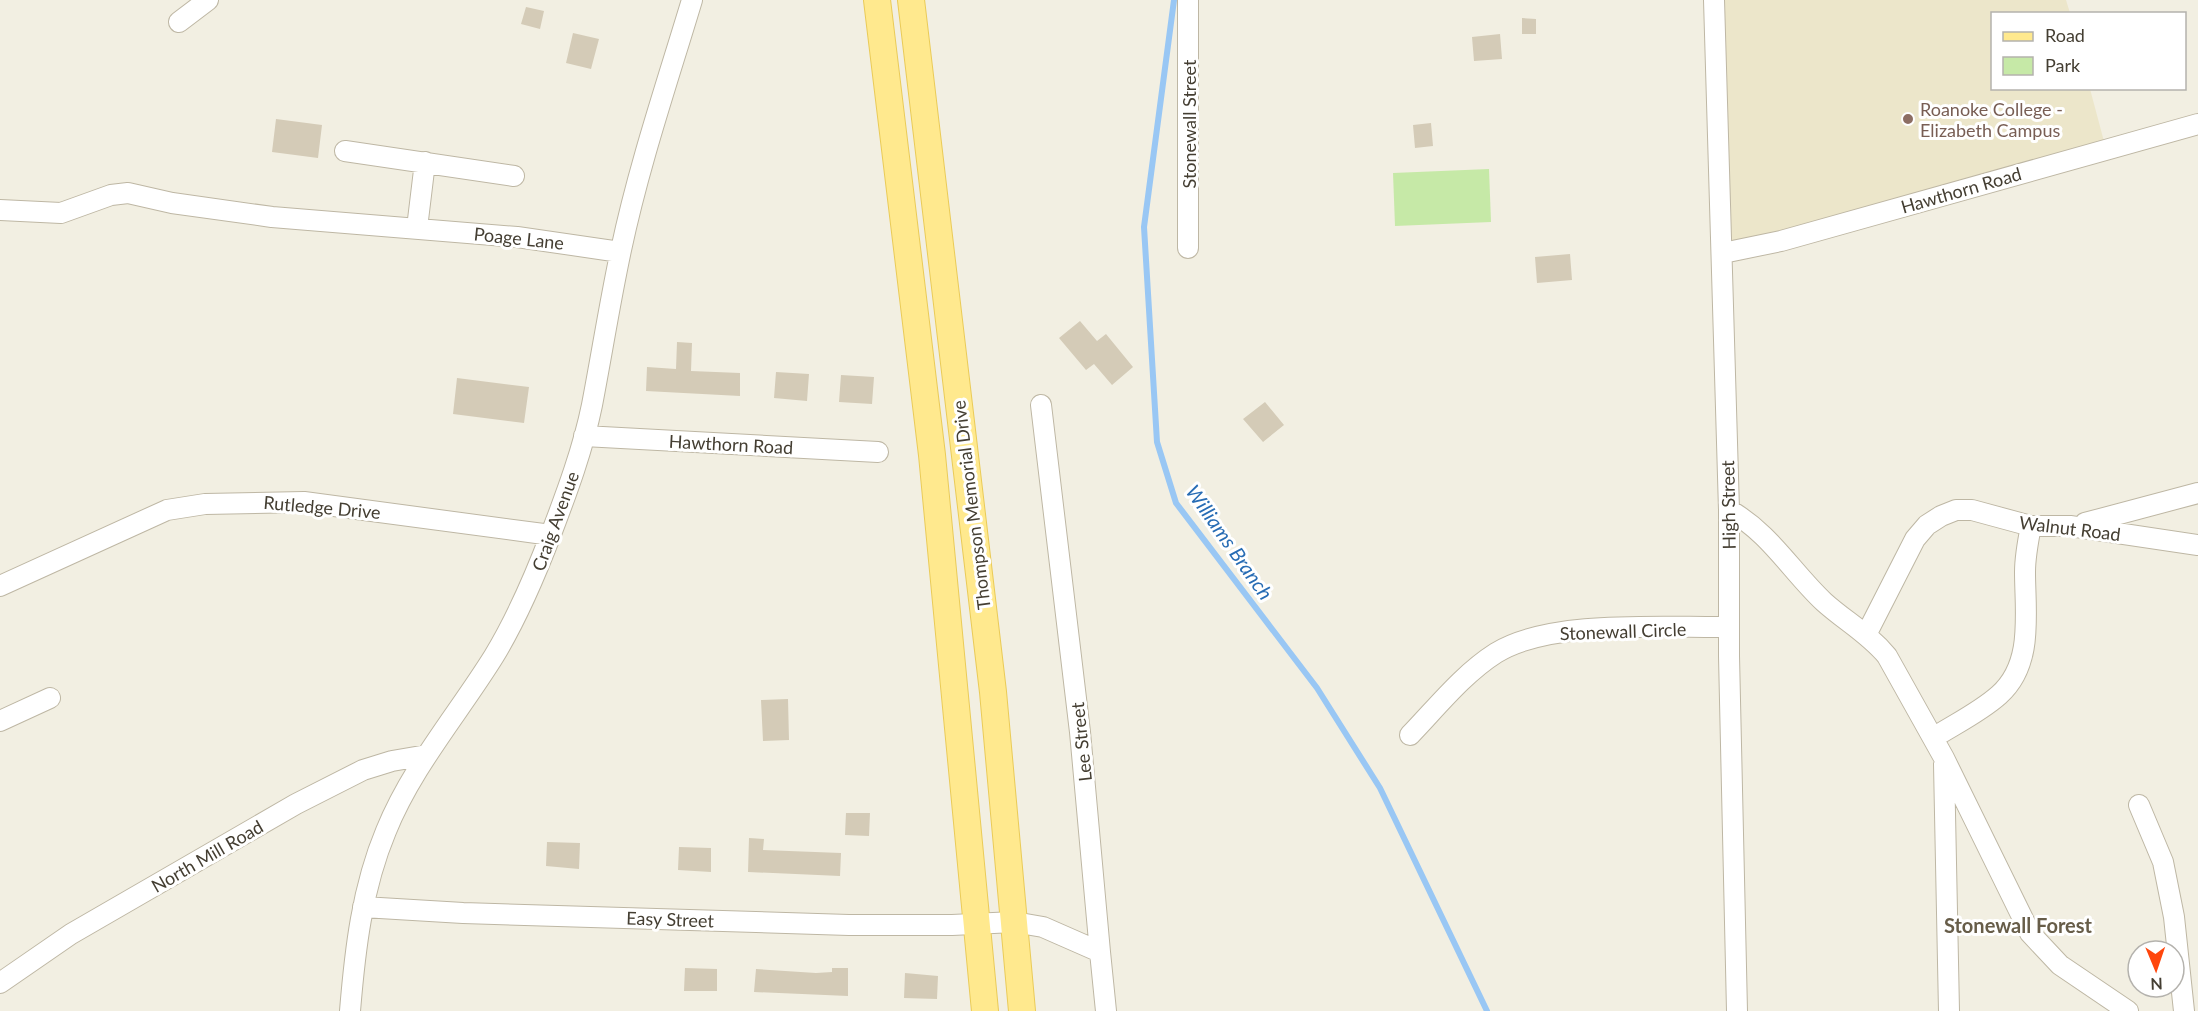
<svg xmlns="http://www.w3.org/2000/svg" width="2198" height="1011" viewBox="0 0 2198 1011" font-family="Lato,sans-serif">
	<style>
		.education { fill: #ece6ca }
		.green { fill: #c6e9a7 }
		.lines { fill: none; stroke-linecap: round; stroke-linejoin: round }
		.stream { stroke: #99c7f4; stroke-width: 6 }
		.building { fill: #d4cbb7 }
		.minor-casing { stroke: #beb7a4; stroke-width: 22 }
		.major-casing { stroke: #eacb58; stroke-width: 28 }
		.minor { stroke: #fff; stroke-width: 20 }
		.major { stroke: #ffe98e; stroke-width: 26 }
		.education-dot { fill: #8d6e63; stroke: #fff; stroke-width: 2 }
		.labels { text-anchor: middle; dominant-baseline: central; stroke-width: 6; stroke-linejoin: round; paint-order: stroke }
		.education-label { font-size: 18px; fill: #785e54; stroke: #fff; text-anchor: start }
		.street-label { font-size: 18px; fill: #443e32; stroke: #fff }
		.water-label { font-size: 20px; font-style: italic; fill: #276cb4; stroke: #fff }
		.neighbourhood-label { font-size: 20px; font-weight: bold; fill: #675d49; stroke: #fff }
	</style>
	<rect width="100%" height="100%" fill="#f2efe2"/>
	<path class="education" d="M1714 0H2066L2070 13 1992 14V88L2090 89 2106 149 1723 253Z"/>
	<path class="green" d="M1489 169 1491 222 1395 226 1393 173Z"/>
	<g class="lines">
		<path class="stream" d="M1174 0 1144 227 1157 442 1176 503 1317 688 1380 788 1487 1011"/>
	</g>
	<path class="building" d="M526 7 544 11 540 29 521 24Z
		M1522 18 1536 19V34H1522Z
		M573 33 599 39 591 69 566 63Z
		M1500 34 1502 59 1474 61 1472 37Z
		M276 119 322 125 318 158 272 152Z
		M1431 123 1433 146 1415 148 1413 125Z
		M1570 254 1572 280 1537 283 1535 257Z
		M1080 321 1097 341 1106 334 1133 367 1112 385 1094 364 1086 370 1059 338Z
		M677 342 692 343 691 371 740 373V396L646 391 647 367 676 369Z
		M776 372 809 374 807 401 774 398Z
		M841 375 874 377 872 404 839 402Z
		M457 378 529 387 524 423 453 414Z
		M1265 402 1284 425 1263 442 1243 419Z
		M788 699 789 740 763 741 761 700Z
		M846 813H870L869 836 845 835Z
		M749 838 764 839 763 850 841 853 840 876 748 872Z
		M547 842 580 843 579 869 546 866Z
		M679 847 711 848V872L678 870Z
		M685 968 717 969V991H684Z
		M832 968H848V996L754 992 756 969 816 973 832 972Z
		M905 973 938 976 937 999 904 998Z"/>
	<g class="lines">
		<g class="minor-casing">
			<path id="minor" d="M1714 0 1729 510V656L1737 1011
				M179 22 208 0
				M345 151 514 176
				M0 210 61 213 111 195 128 193 172 203 272 217 517 237 620 252
				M417 228 425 162
				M1188 248V0
				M1723 253 1781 241 2198 124
				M584 436 878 452
				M1729 510C1769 532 1792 572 1824 602 1845 621 1869 634 1887 656L1944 758 2030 933 2060 965 2128 1011
				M2085 523 2198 493
				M0 586 167 510 205 504 304 502 551 535
				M1866 635 1915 539 1927 525 1941 516 1956 510H1972L2031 526H2070L2198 545
				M0 721 50 698
				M1410 735C1437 707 1463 674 1496 653 1551 619 1664 628 1729 627
				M1933 738C1955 724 1980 712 1999 695 2034 664 2025 613 2025 572 2025 556 2028 541 2031 526
				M1944 764 1949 1011
				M2139 805 2163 862 2174 917 2184 1011
				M363 907 463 913 849 925H952L1014 922 1043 927 1100 952 1080 732 1041 405
				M1100 952 1106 1011
				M0 983 71 934 296 804 363 770 392 761 427 755
				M350 1011C355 950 362 888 386 831 412 767 458 714 494 656 517 618 535 576 551 534 567 492 583 449 592 405 602 353 610 301 621 250 639 165 667 83 692 0"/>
		</g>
		<g class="major-casing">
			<path id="major" d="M877 0 932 455 985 1011
				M911 0 993 692 1022 1011"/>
		</g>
		<use href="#minor" class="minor"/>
		<use href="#major" class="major"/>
	</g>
	<circle class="education-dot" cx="1908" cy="119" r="6"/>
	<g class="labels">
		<g class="education-label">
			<text x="1920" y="109">Roanoke College -<tspan x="1920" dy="21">Elizabeth Campus</tspan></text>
		</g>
		<g class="street-label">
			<text transform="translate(1189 124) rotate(-90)">Stonewall Street</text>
			<text transform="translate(1961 190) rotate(-16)">Hawthorn Road</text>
			<text transform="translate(519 238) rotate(6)">Poage Lane</text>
			<text transform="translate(731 444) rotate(3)">Hawthorn Road</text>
			<text transform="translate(971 505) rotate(-97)">Thompson Memorial Drive</text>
			<text transform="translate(1728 505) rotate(-91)">High Street</text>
			<text transform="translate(322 507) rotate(5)">Rutledge Drive</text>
			<text transform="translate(555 521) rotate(-70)">Craig Avenue</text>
			<text transform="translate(2070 528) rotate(7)">Walnut Road</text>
			<text transform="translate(1623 631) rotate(-2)">Stonewall Circle</text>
			<text transform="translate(1081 742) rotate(-96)">Lee Street</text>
			<text transform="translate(207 856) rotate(-30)">North Mill Road</text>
			<text transform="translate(670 919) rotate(2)">Easy Street</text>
		</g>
		<g class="water-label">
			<text transform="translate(1230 542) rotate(55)">Williams Branch</text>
		</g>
		<g class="neighbourhood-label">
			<text x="2018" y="925">Stonewall Forest</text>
		</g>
	</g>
	<rect x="1991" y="12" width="195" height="78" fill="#ffffff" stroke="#b4b2ad" stroke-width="1.5"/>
	<rect x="2003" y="32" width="30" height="9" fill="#ffe98e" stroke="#b4b2ad" stroke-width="1.5"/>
	<text x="2045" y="42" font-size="18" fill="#443e32">Road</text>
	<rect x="2003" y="57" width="30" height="18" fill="#c6e9a7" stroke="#b4b2ad" stroke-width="1.5"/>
	<text x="2045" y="72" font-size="18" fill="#443e32">Park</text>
	<g transform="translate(2156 969) rotate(178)"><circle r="28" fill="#ffffff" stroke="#b4b2ad" stroke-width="1.5"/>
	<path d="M0-4.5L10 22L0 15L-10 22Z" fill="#ff460c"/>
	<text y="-9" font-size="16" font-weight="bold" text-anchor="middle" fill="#443e32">N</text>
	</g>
</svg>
